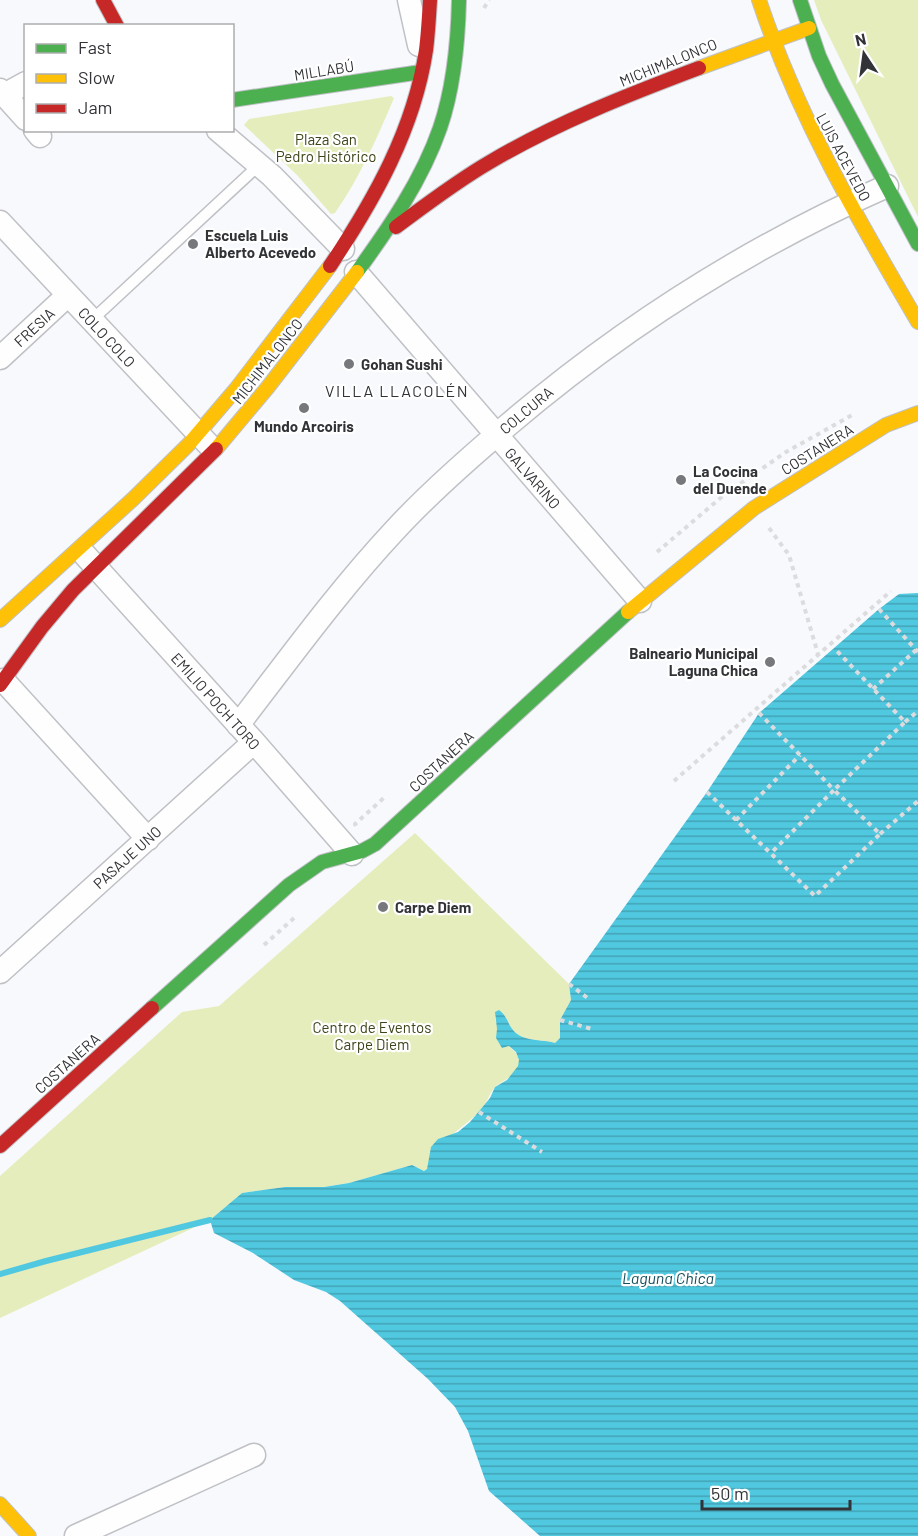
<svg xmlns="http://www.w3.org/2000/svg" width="918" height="1536" viewBox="0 0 918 1536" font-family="Barlow,sans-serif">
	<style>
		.park { fill: #e6edbc }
		.water { fill: url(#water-rules) }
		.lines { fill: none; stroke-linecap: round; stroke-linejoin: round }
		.stream { stroke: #50c8e0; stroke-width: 6 }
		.lane-casing { stroke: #bfc1c5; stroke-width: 13 }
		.street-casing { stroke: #bfc1c5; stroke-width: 25 }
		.fast-casing { stroke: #bfc1c5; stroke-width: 16 }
		.slow-casing { stroke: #bfc1c5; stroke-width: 16 }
		.jam-casing { stroke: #bfc1c5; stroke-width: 16 }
		.path { stroke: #dcdcde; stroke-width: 4; stroke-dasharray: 4.5 4.5; stroke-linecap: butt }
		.lane { stroke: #fefeff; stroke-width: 10 }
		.street { stroke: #fefeff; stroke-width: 22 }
		.fast { stroke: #4caf50; stroke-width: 14 }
		.slow { stroke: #ffc107; stroke-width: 14 }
		.jam { stroke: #c62828; stroke-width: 14 }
		.poi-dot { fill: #76787c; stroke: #fff; stroke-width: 2 }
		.labels { text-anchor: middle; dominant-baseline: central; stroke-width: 4.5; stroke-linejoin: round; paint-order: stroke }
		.street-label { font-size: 15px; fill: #313337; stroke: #fff }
		.park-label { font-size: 15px; fill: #40441a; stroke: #fff }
		.poi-label { font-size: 15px; font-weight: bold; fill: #313337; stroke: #fff; text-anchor: start }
		.neighbourhood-label { font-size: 16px; letter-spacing: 1.5px; fill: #313337; stroke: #fff }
		.water-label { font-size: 16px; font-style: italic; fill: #154f5d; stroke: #fff }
	</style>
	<defs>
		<pattern id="water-rules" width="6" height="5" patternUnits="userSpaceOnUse" patternTransform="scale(1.5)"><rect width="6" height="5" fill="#50c8e0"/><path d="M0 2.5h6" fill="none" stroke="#43a3b6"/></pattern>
	</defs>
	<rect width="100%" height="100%" fill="#f7f9fd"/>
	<path class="park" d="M814 0H918V217L821 20Z
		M391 96 394 98C377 138 360 177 335 213L331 214 297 175 244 125 249 119Z
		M415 833 569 984 571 1000 560 1020V1038L555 1043C542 1039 522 1042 513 1030 507 1023 508 1017 499 1010L495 1017C497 1028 501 1038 509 1046 513 1051 518 1052 519 1060 520 1074 504 1080 496 1086 490 1092 487 1103 481 1109 464 1130 434 1141 427 1169L424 1171 412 1165 349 1183 324 1187H285L242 1193 210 1220 0 1318V1176L182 1012 219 1006Z"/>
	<path class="water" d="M918 593V1536H540L489 1491 468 1431 455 1407 428 1379 340 1301 326 1292 294 1280 253 1253 214 1233 210 1220 242 1193 285 1187H324L349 1183 412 1165 424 1171 427 1169 431 1147 438 1139 458 1132 470 1122 490 1098 495 1087 507 1080 518 1066 519 1060 516 1052 509 1046 502 1048 496 1038 497 1029 495 1012 499 1010C508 1017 507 1023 513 1030 522 1042 542 1039 555 1043L560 1038V1020L571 1000 569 984 707 792 759 713 879 609 899 594Z"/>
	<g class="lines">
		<path class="stream" d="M0 1274 46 1261 210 1220"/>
		<g class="lane-casing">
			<path id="lane" d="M92 320 259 165"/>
		</g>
		<g class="street-casing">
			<path id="street" d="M409 0 419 45
				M0 90 26 119
				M4 95 26 83
				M35 130 40 136
				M218 130 272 176 343 249
				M0 222 208 444
				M356 272 640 601
				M0 358 68 295
				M85 555 254 742 352 854
				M3 680 148 839
				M238 725C289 659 338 591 395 530 430 492 469 458 508 425 623 327 749 247 887 186
				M0 972 254 742
				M76 1536 254 1455"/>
		</g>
		<g class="fast-casing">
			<path id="fast" d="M800 0 819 56 832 84 918 244
				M232 100 421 72
				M357 272C389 228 422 180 440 128 454 87 458 43 459 0
				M152 1008 289 885 322 862 362 851 375 844 628 612"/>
		</g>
		<g class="slow-casing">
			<path id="slow" d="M759 0C798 117 856 216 918 322
				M699 68 809 28
				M216 449 268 387 357 272
				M628 612 754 508 886 425 918 413
				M0 620 133 499 189 444 236 389 330 266
				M0 1504 29 1536"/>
		</g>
		<g class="jam-casing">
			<path id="jam" d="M103 0 117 26
				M396 227C427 204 457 181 490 162 556 123 627 95 699 68
				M330 266C374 200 414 130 426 50 428 34 429 17 430 0
				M0 685 42 627 73 590 216 449
				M0 1146 152 1008"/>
		</g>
		<path class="path" d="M484 8 489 0
			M769 528 789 555 818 654
			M657 552 724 495 786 452 854 414
			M879 609 918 652
			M873 689 916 650
			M759 713 834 790 771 853
			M905 722 918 711
			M674 781 891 591
			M707 792 815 896 880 834 834 790 905 722 834 648
			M736 820 800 755
			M356 826 355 824 386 796
			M880 834 918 801
			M264 945 294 918
			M569 984 589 999
			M560 1020 592 1029
			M479 1112 542 1152"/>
		<use href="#lane" class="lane"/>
		<use href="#street" class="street"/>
		<use href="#fast" class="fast"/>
		<use href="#slow" class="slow"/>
		<use href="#jam" class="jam"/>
	</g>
	<g class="poi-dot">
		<circle cx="193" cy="244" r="6"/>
		<circle cx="349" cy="364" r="6"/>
		<circle cx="304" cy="408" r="6"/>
		<circle cx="681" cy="480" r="6"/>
		<circle cx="770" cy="662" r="6"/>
		<circle cx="383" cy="907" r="6"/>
	</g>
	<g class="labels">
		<g class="street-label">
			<text transform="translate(668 62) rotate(-22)">MICHIMALONCO</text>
			<text transform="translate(324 70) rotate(-9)">MILLABÚ</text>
			<text transform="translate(844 157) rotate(62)">LUIS ACEVEDO</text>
			<text transform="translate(34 327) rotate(-43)">FRESIA</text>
			<text transform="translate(107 337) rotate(47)">COLO COLO</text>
			<text transform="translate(267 361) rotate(-52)">MICHIMALONCO</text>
			<text transform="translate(526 410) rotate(-40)">COLCURA</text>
			<text transform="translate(817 449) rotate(-32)">COSTANERA</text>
			<text transform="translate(533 478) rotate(49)">GALVARINO</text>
			<text transform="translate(216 701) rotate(48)">EMILIO POCH TORO</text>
			<text transform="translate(441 761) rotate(-43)">COSTANERA</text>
			<text transform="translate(127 857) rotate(-42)">PASAJE UNO</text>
			<text transform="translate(67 1063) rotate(-42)">COSTANERA</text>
		</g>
		<g class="park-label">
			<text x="326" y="139">Plaza San<tspan x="326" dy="17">Pedro Histórico</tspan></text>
			<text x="372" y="1027">Centro de Eventos<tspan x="372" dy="17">Carpe Diem</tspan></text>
		</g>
		<g class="poi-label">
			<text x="205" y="235">Escuela Luis<tspan x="205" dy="17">Alberto Acevedo</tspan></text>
			<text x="361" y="364">Gohan Sushi</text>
			<text x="304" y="426" text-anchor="middle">Mundo Arcoiris</text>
			<text x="693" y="471">La Cocina<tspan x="693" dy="17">del Duende</tspan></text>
			<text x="758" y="653" text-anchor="end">Balneario Municipal<tspan x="758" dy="17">Laguna Chica</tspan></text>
			<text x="395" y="907">Carpe Diem</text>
		</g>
		<g class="neighbourhood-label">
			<text x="397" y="390">VILLA LLACOLÉN</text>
		</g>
		<g class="water-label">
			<text x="668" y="1277">Laguna Chica</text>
		</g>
	</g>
	<rect x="24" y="24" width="210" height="108" fill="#ffffff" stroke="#adadaf" stroke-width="1.5"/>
	<rect x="36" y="44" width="30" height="9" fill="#4caf50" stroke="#adadaf" stroke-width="1.5"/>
	<text x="78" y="54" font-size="18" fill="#313337">Fast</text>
	<rect x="36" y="74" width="30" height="9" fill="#ffc107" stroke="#adadaf" stroke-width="1.5"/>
	<text x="78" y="84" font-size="18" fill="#313337">Slow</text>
	<rect x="36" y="104" width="30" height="9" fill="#c62828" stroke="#adadaf" stroke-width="1.5"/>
	<text x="78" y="114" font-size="18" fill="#313337">Jam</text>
	<g transform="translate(864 54) rotate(347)" stroke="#ffffff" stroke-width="4.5" paint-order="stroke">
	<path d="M0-4.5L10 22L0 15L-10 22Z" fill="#313337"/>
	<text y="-9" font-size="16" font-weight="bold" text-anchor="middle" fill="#313337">N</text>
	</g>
	<path d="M702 1500v9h148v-9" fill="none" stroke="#313337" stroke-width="3"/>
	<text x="711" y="1500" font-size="18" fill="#313337" stroke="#ffffff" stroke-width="4.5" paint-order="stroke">50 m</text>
</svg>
